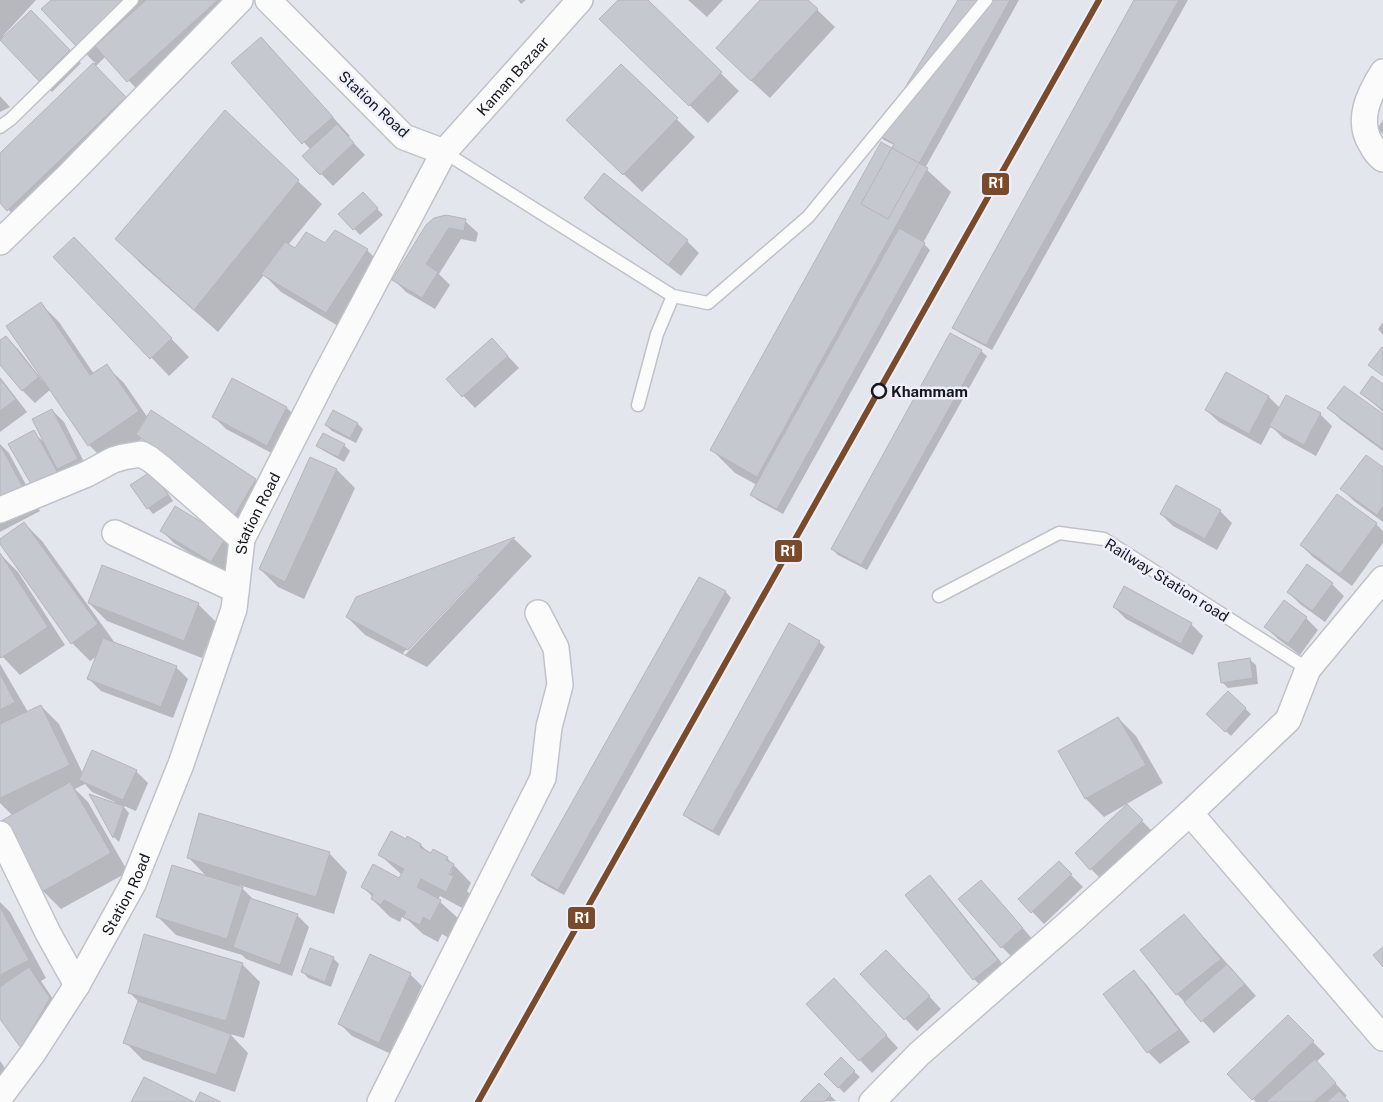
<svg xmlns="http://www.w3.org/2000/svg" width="1383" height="1102" viewBox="0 0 1383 1102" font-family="'Public Sans',sans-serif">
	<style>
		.shadow { fill: #0003; fill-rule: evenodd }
		.building { fill: #c6c8cf; stroke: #b5b6bc }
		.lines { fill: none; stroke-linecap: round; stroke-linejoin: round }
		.lane-casing { stroke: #c1c2c9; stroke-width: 15 }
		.street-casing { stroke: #c1c2c9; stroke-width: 28 }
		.lane { stroke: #fbfbfc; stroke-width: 12 }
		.street { stroke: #fbfbfc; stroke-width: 25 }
		.rail-1-casing { stroke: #edeffd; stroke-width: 10 }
		.rail-1 { stroke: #7a4b2a; stroke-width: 6 }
		.stop-dot { fill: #edeffd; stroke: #16171c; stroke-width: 2.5 }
		.labels { text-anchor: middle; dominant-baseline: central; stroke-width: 5; stroke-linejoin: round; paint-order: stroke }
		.street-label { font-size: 15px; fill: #16171c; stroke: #edeffd }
		.stop-label { font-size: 15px; font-weight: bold; fill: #16171c; stroke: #edeffd; text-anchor: start }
		.line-badge { stroke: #edeffd; stroke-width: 2 }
		.badge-label { font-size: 14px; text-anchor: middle; font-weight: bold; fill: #fff }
	</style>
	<rect width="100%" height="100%" fill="#e4e6ee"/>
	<path class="shadow" d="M0 0H36L3 36 5 37 31 12 81 63 52 92 0 39Z
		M53 0H225L146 99 106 56 95 67 143 115 26 228 0 201V155L95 63 79 47Z
		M518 0H526L521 4Z
		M619 0H646L739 91 708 123 619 37Z
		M688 0H723L707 17Z
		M761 0H807L835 27 770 98 735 66Z
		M960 0H1019L925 168 951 192 923 243 930 250 783 514 757 500 752 494 757 485 735 473 712 450 892 149 894 145 884 140 878 134Z
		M1136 0H1188L992 350 960 333 954 328Z
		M261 38 350 136 348 137 365 155 333 186 304 156 311 150 233 64Z
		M621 65 695 137 642 192 568 120Z
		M0 96 10 107 0 112Z
		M225 112 322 204 288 245 295 249 325 245 335 231 367 250 385 268 345 330 281 292 264 275 218 332 140 263 117 239Z
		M1383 120V134L1377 129Z
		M604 175 687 241 699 253 681 276 597 210 585 198Z
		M368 199 383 215 360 235 340 214Z
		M465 221 478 233 476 242 461 239 439 274 450 285 435 309 406 292 394 280 426 226Z
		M55 257H92L189 357 169 376Z
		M41 304 59 322 94 374 106 366 124 383 148 418 255 480 273 498 254 532 155 452 142 439 107 463 89 445 51 389 35 403 23 391 0 363V342L6 337 18 349 43 381 45 380Z
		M1383 322V335L1378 329Z
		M981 351 987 356 867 570 838 555 832 549Z
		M504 352 519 368 475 408 448 380Z
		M1226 373 1269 397 1280 408 1320 414 1332 426 1316 456 1283 438 1271 426 1261 445 1219 422 1206 410Z
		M0 377 27 412 0 432Z
		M233 380 287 408 299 420 279 457 226 429 214 417Z
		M1383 386V412L1362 393Z
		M1329 408 1383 416V451L1341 420Z
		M52 410 64 422 89 472 47 500 33 432 46 444Z
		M358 424 363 429 356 443 332 431 326 425Z
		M0 444 9 453 40 511 0 532Z
		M344 445 350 451 344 462 324 451 318 446Z
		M1383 469V522L1354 501 1342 489Z
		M337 470 355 488 304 599 278 587 260 569Z
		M158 478 173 501 153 514 148 508Z
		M1220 511 1232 523 1217 550 1173 526 1161 514Z
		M24 523 42 541 115 643 176 667 188 679 173 718 101 691 89 679 97 656 90 661 72 643 0 542V540Z
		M1376 524 1383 531V543L1352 586 1313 557 1301 545Z
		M162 531 225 538 237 550 223 574 174 543Z
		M514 539 532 556 427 667 365 635 347 617 357 598ZM476 576H479L405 655 403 653Z
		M0 554 18 572 65 645 20 675 0 654Z
		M699 579 726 592 731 598 564 895 538 881 532 875Z
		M1332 584 1344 596 1325 622 1300 604 1288 592Z
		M89 603 198 604 216 622 202 658 107 621Z
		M1114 607 1191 624 1203 636 1193 655 1126 619Z
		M1306 618 1318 630 1300 655 1278 639 1266 627Z
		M819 642 825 647 719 836 690 820 684 815Z
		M1250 660 1256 665 1258 684 1228 688 1222 682Z
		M0 664 28 712 41 706 59 724 83 774 136 771 148 783 136 811 122 805 129 813 119 842 114 837 92 796 114 804 115 802 92 792 85 784 75 789 88 802 128 872 61 909 43 891 13 816 0 803Z
		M1228 693 1251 714 1231 736 1208 714Z
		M1118 718 1136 736 1163 783 1104 817 1086 799 1059 751Z
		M1127 806 1154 833 1103 881 1091 869Z
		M408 838 421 845 429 853 447 858 471 883 467 891 471 895 464 909 440 896 438 900 459 919 449 938 442 934 438 942 423 934 409 921 402 917 400 922 390 917 372 899 373 897 363 887 400 880 402 875 380 855ZM449 870H452L447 880Z
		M329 853 347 872 334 914 239 885 254 900 297 915 309 927 292 976 246 959 242 955 176 935 158 917 208 878 188 857Z
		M1059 863 1083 887 1044 924 1020 899Z
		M930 877 942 889 1009 972 986 991 974 979Z
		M993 893 1034 941 1014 959 1002 947Z
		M0 902 10 912 46 978 41 981 61 1011 22 1047 0 1017Z
		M1184 915 1256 996 1214 1033 1177 994Z
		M311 950 334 959 339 964 331 987 308 978 303 972Z
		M898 963 941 1009 917 1031 862 974Z
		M242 964 260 982 244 1038 230 1034 248 1053 235 1092 143 1060 125 1042 139 1002 129 992Z
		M1134 972 1146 984 1190 1042 1160 1064 1148 1052 1104 994Z
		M410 974 422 986 391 1054 352 1036 340 1024Z
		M846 991 898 1048 872 1073 807 1004Z
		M1288 1017 1325 1054 1316 1062 1347 1096 1344 1098 1349 1102H1256L1229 1074Z
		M841 1059 860 1077 844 1093 826 1074Z
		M0 1061 15 1082 0 1092Z
		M819 1085 836 1101 802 1102Z"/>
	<path class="building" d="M51 0H128L78 48 41 9Z
		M146 0H218L127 82 95 46Z
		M618 0H648L722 72 689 106 599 19Z
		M760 0H808L818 9 751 81 716 48Z
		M958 0H1010L888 219 861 204 894 144 877 134Z
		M1134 0H1179L986 345 952 328Z
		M31 10 70 50 39 81 0 40Z
		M261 37 333 117 302 144 231 63Z
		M93 63 126 97 7 211 0 203V153Z
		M621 64 678 118 623 175 566 120Z
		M225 110 299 180 194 310 115 239Z
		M337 124 354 143 320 175 302 156Z
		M881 142 928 168 757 477 710 450Z
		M604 173 688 240 668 265 584 198Z
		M363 192 378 208 353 230 338 214Z
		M446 215 466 219 464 231 449 228 426 264 438 272 422 298 392 280 426 225 434 218Z
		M899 228 925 243 777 509 750 495Z
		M335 230 368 249 326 313 261 274 285 242 295 248 306 232 325 243Z
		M74 237 172 338 150 359 53 257Z
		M41 302 90 375 107 364 139 411 88 446 6 326Z
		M950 333 982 350 861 565 831 549Z
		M6 336 39 377 22 391 0 365V340Z
		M492 338 508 356 462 397 446 379Z
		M1382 347 1383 348V376L1368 365Z
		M1226 372 1269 396 1249 434 1205 410Z
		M1372 376 1383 384V410L1360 393Z
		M232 378 287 407 267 446 212 417Z
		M0 379 16 399 0 411Z
		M1344 386 1383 414V449L1327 408Z
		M1286 395 1321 413 1304 445 1269 426Z
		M52 409 78 459 57 469 32 419Z
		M151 410 256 479 235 515 136 434Z
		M333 410 358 423 350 438 325 425Z
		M34 430 59 475 34 489 8 444Z
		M323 433 345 444 338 457 316 446Z
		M0 445 29 498 0 514Z
		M1366 455 1383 467V506L1377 515 1340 489Z
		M310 457 337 469 285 582 259 569Z
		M152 471 168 495 147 509 130 485Z
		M1176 485 1221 510 1205 539 1160 514Z
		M1337 494 1377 523 1340 574 1300 545Z
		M175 506 226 537 211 562 160 531Z
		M24 522 98 624 71 644 0 544V539Z
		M515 537 408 650 346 617 356 597Z
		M0 553 48 627 1 658 0 657Z
		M1307 564 1333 583 1312 611 1287 592Z
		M102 565 199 603 184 641 88 603Z
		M699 577 726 591 558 890 531 875Z
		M1124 586 1192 623 1181 644 1113 607Z
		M1284 600 1307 617 1288 644 1264 627Z
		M789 623 820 641 713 831 683 815Z
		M103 638 177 666 161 707 87 679Z
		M1250 658 1253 678 1221 683 1218 663Z
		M0 674 15 702 0 710Z
		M1228 691 1246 708 1225 732 1206 714Z
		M41 705 70 765 0 798V724Z
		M1118 717 1146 765 1085 799 1058 751Z
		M92 750 137 770 123 800 79 780Z
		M70 782 111 853 42 892 1 821Z
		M89 794 124 806 113 838Z
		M1127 804 1143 820 1090 870 1075 853Z
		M199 813 330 852 316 897 187 858Z
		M391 831 406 839 407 836 421 844 420 847 431 853 433 849 448 857 446 860 454 864 449 874 454 876 446 892 421 879 417 887 441 900 430 921 423 917 420 925 403 917 406 912 384 900 381 905 371 899 373 894 361 887 373 864 399 878 404 869 378 855Z
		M1059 861 1072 874 1031 913 1018 899Z
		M172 865 243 887 227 939 156 917Z
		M930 875 998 960 973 980 905 895Z
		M981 880 1023 928 1001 948 958 899Z
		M250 898 298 914 280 965 233 947Z
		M0 907 29 960 0 975Z
		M1184 914 1221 959 1176 995 1140 950Z
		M144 934 243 963 226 1021 128 993Z
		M1383 947V967L1373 955Z
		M310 948 334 957 325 982 301 972Z
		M886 950 930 996 904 1020 860 974Z
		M370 954 411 973 379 1043 338 1024Z
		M1227 964 1245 984 1201 1022 1184 1002Z
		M29 967 50 998 21 1048 0 1019V987Z
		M1134 970 1179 1030 1147 1053 1103 994Z
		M834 978 887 1035 859 1061 806 1004Z
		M138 1001 231 1034 216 1075 123 1043Z
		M1288 1015 1314 1041 1252 1100 1227 1074Z
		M841 1057 855 1071 838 1088 824 1074Z
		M1315 1059 1336 1083 1314 1102H1266Z
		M144 1077 194 1102H131Z
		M819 1083 831 1095 824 1102H800Z
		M1339 1091 1349 1102H1327Z
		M200 1092 221 1102H195Z"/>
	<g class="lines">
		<g class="lane-casing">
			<path id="lane" d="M0 127 11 119 132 0
				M444 152 673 296 708 303 808 217 986 0
				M638 405 657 334 673 296
				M939 596 1059 533 1104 539 1308 669"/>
		</g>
		<g class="street-casing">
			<g id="street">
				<path d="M268 0 404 137 444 152"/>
				<path d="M1383 72C1369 94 1356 120 1371 144 1374 150 1377 155 1383 159"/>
				<path d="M0 242 68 176 240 0"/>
				<path d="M0 510 87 474 113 460 123 457 141 454 150 459 159 466 242 539"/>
				<path d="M115 533 236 590"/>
				<path d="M1190 813 1383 1038"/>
				<path d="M0 834 48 933 77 985"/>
				<path id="s1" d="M0 1097 33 1053 77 985 133 884 181 764 234 609 242 539 325 376 444 152 580 0"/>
				<path d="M380 1102 543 778 549 727 560 685 556 648 538 613"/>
				<path d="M872 1102 919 1054 1071 921 1190 813 1288 720 1308 669 1383 579"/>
			</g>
		</g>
		<use href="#lane" class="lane"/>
		<use href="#street" class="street"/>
		<g class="rail-1-casing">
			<path id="rail-1" d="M478 1102 1099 0"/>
		</g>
		<use href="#rail-1" class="rail-1"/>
	</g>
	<circle class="stop-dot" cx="879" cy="391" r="7"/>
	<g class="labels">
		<g class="street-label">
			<text stroke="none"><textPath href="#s1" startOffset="1154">Kaman Bazaar</textPath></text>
			<text transform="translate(374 104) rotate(43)">Station Road</text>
			<text stroke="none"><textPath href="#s1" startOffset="644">Station Road</textPath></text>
			<text transform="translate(1167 580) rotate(32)">Railway Station road</text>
			<text stroke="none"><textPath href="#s1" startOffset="239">Station Road</textPath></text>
		</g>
		<g class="stop-label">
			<text x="891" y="391">Khammam</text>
		</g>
	</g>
	<g class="line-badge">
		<rect x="981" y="172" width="29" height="24" rx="5" fill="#7a4b2a"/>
		<rect x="774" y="539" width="29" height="24" rx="5" fill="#7a4b2a"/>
		<rect x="567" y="906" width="29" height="24" rx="5" fill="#7a4b2a"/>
	</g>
	<g class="badge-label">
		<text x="996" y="188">R1</text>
		<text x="788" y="556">R1</text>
		<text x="582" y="923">R1</text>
	</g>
</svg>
